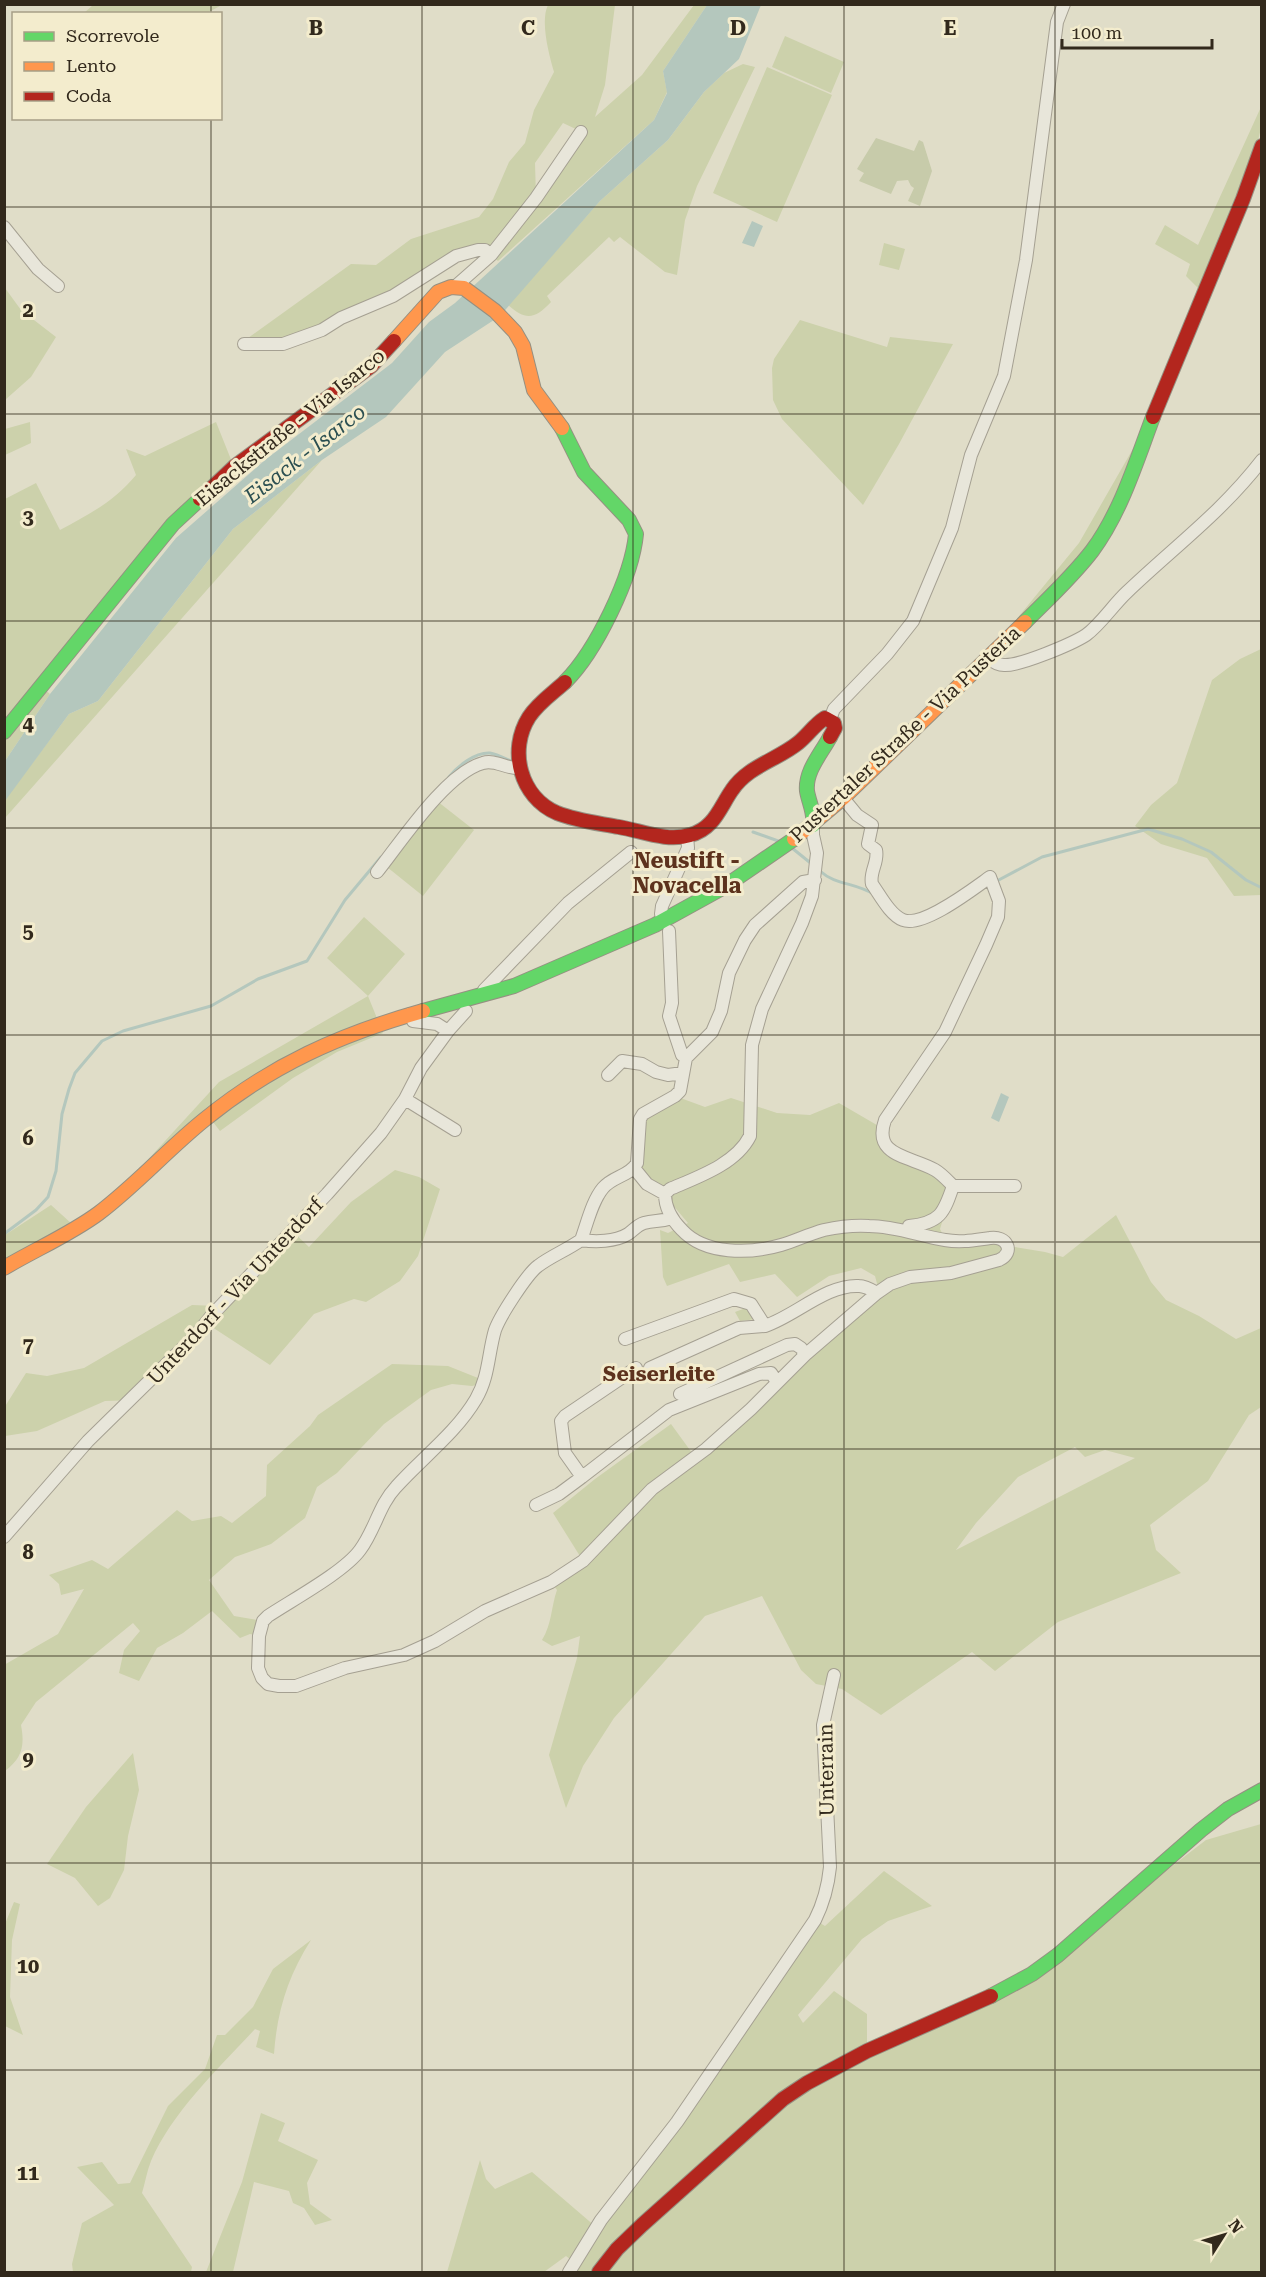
<svg xmlns="http://www.w3.org/2000/svg" width="1266" height="2277" viewBox="0 0 1266 2277" font-family="'Roboto Serif',serif">
	<style>
		.green { fill: #ccd1ab; fill-rule: evenodd }
		.cemetery { fill: #c7cbaa }
		.water { fill: #b4c7bd }
		.lines { fill: none; stroke-linecap: round; stroke-linejoin: round }
		.stream { stroke: #b4c7bd; stroke-width: 3 }
		.street-casing { stroke: #a5a092; stroke-width: 14 }
		.fast-casing { stroke: #959082; stroke-width: 16 }
		.slow-casing { stroke: #959082; stroke-width: 16 }
		.jam-casing { stroke: #959082; stroke-width: 16 }
		.street { stroke: #e8e6da; stroke-width: 12 }
		.fast { stroke: #63d668; stroke-width: 14 }
		.slow { stroke: #ff974d; stroke-width: 14 }
		.jam { stroke: #b3261e; stroke-width: 14 }
		.grid { fill: none; stroke: #32291c; stroke-width: 1.5; stroke-opacity: 0.55 }
		.labels { text-anchor: middle; dominant-baseline: central; stroke-width: 6; stroke-linejoin: round; paint-order: stroke }
		.street-label { font-size: 20px; fill: #32291c; stroke: #f3eccd }
		.water-label { font-size: 21px; font-style: italic; fill: #2b4f51; stroke: #f3eccd }
		.neighbourhood-label { font-size: 21px; font-weight: bold; fill: #5d321d; stroke: #f3eccd }
		.quarter-label { font-size: 22px; font-weight: bold; fill: #5d321d; stroke: #f3eccd }
		.grid-label { font-size: 20px; text-anchor: middle; font-weight: bold; fill: #32291c; stroke: #f3eccd; stroke-width: 6; stroke-linejoin: round; paint-order: stroke }
	</style>
	<rect width="100%" height="100%" fill="#e0ddc8"/>
	<path class="green" d="M218 4 220 6 207 13H84L93 5Z
		M548 5H615L605 85 595 117 642 75 694 5H707L663 71 667 92 654 120 498 261 491 255 478 250 341 318 265 345 248 338 351 264 376 265 411 239 479 217 493 199 509 162 525 143 534 110 554 72C549 55 540 21 548 5ZM563 123 580 131 536 197 535 163Z
		M785 36 844 62 831 93 772 67Z
		M743 64 755 67 697 186 685 220 677 275 665 272 620 237 614 242 609 237 547 296 551 302C535 319 526 321 508 305L600 201 668 140 704 92 724 73Z
		M767 67 832 95 777 222 713 193Z
		M1261 107V128L1255 153 1200 290 1186 276 1190 264 1155 244 1165 225 1198 245Z
		M884 243 905 249 899 270 879 265Z
		M5 288 21 310 56 337 31 377 5 400Z
		M800 320 887 347 890 337 953 344 899 444 863 505 782 419 773 400 772 368 774 359Z
		M30 422 31 443 5 455V429Z
		M216 422 234 467 205 492 43 688 50 694 5 761V499L36 483 60 530C88 515 115 501 136 475L126 449 145 456Z
		M1138 440 1107 515 1086 548 988 654 1079 543Z
		M322 460 5 818 4 801 69 714 98 701 233 529Z
		M1261 649V895L1234 896 1207 858 1161 844 1135 826 1151 805 1177 783 1212 680 1240 659Z
		M437 801 474 830 423 896 387 867Z
		M364 917 405 954 368 996 383 1033 337 1052 293 1078 220 1131 206 1113 145 1168 143 1165 219 1082 368 996 327 958Z
		M675 1096 705 1107 731 1098 777 1113 810 1115 839 1103 882 1128V1141L953 1186 940 1229 946 1241 992 1237 1009 1246 1045 1252 1063 1257 1116 1215 1151 1282 1166 1300 1199 1316 1236 1339 1261 1328V1407L1249 1415 1208 1481 1150 1525 1156 1550 1181 1573 1058 1622 995 1671 972 1652 881 1715 842 1689 816 1684 801 1670 762 1596 705 1616 614 1718 583 1766 566 1808 549 1755 577 1658 580 1636 552 1646 542 1640C552 1624 551 1607 557 1590L551 1582 583 1561 553 1513 595 1479 671 1424 695 1457 880 1295 875 1276 861 1268 829 1276 797 1297 775 1274 740 1282 729 1264 667 1286 663 1277 660 1230 668 1233 688 1223 637 1163 640 1119ZM1075 1447 1085 1457 1105 1450 1135 1458 956 1550 976 1523 1018 1477Z
		M395 1170 419 1177 440 1189 418 1256 400 1281 366 1302 354 1299 314 1314 270 1365 212 1327 137 1400 105 1401 37 1431 5 1436 4 1408 26 1373 47 1376 84 1368 192 1305 216 1306 289 1228 309 1247 351 1202Z
		M51 1205 72 1224 5 1265V1235Z
		M741 1305 749 1307 757 1319 740 1321 735 1312 743 1309Z
		M392 1364 448 1366 488 1382 472 1386 452 1384 431 1390 384 1424 337 1473 317 1487 305 1518 271 1544 235 1557 209 1580 234 1616 263 1621 259 1636 250 1634 240 1638 212 1611 183 1633 157 1648 139 1681 119 1673 124 1650 140 1631 133 1623 36 1702 21 1725C25 1746 22 1758 5 1771L4 1665 58 1634 84 1589 61 1595 59 1584 49 1575 92 1560 108 1569 177 1510 192 1521 221 1516 232 1523 266 1496 267 1465 310 1426 318 1415Z
		M133 1753 139 1790 128 1836 124 1870 110 1898 98 1906 75 1878 47 1864 86 1807Z
		M1261 1824V2272H565L571 2260 566 2256 544 2272H447L480 2160 486 2179 495 2189 532 2172 596 2227 815 1920 825 1926 884 1871 932 1906 888 1921 862 1939 798 2015 803 2023 834 1991 867 2014V2051L1032 1974 1206 1840Z
		M14 1902 20 1904 12 1940 10 1997 23 2035 5 2026V1924Z
		M311 1940C288 1976 277 2011 274 2054L256 2047 260 2031 255 2029C219 2068 172 2112 151 2161 147 2171 145 2183 142 2193L192 2267 191 2272H73L72 2264 82 2223 114 2205 77 2167 102 2162 118 2184 130 2183 168 2106 205 2069 217 2035H225L253 2007 273 1969Z
		M261 2113 285 2123 278 2141 318 2160 307 2183 310 2204 332 2220 315 2225 304 2208 293 2203 289 2191 254 2182 233 2272H206L242 2182Z"/>
	<path class="cemetery" d="M876 138 914 151 919 140 923 142 932 171 920 206 908 201 914 188 911 186 908 180 897 181 891 194 859 181 864 173 857 169Z"/>
	<path class="water" d="M707 5H761L739 59 704 92 668 140 600 201 500 316 445 352 386 417 322 460 233 529 98 701 69 714 5 801V761L50 694 176 538 265 460 392 363 429 322 455 303 654 120 667 93 663 71Z
		M752 221 763 226 754 247 742 243Z
		M1001 1093 1009 1097 999 1122 991 1118Z"/>
	<g class="lines">
		<path class="stream" d="M449 777C458 766 475 752 490 753 497 754 506 759 513 762
			M753 832 781 842
			M792 848 813 865
			M820 871C835 885 857 883 873 894
			M995 882 1042 857 1148 829 1182 839 1211 852 1246 880 1262 888
			M4 1234 36 1210 48 1197 56 1171 62 1114 69 1089 75 1073 102 1041 123 1031 211 1006 258 979 307 961 345 900 381 857"/>
		<g class="street-casing">
			<path id="street" d="M4 227 38 269 58 286
				M457 285 491 255 536 198 581 132
				M244 344H283L322 330 341 318 393 296 456 256 478 250H485L491 255
				M988 658C993 662 998 665 1004 665 1020 666 1072 644 1086 635 1101 624 1113 605 1127 592 1174 547 1221 513 1262 460
				M830 719 834 709 887 654 913 621 952 528 971 455 1004 376 1026 260 1057 22 1064 4
				M843 798 857 815 872 825 868 844 876 850C879 862 869 872 872 884 880 895 890 915 903 920 923 928 973 889 990 877L999 901 998 917 986 945 945 1032 885 1120C872 1157 911 1156 935 1170 942 1174 948 1181 953 1186
				M377 872C401 842 446 773 483 763 495 759 506 769 519 768
				M661 914 662 906 688 848 687 835
				M669 931 672 1003 669 1016 682 1055 686 1058
				M484 990 568 903 631 852
				M410 1014 413 1021 437 1024 448 1031
				M608 1075 622 1061 642 1064 656 1072 668 1075 683 1073
				M405 1099 455 1130
				M634 1168 647 1184 665 1194
				M665 1194C665 1208 672 1220 682 1230 705 1255 750 1254 781 1245 795 1241 809 1234 824 1230 838 1227 854 1225 869 1226 895 1226 920 1236 945 1240 961 1243 975 1240 990 1238 1006 1235 1016 1252 999 1260L951 1273 910 1277 890 1284 877 1293 805 1355 751 1409 706 1449 652 1489 583 1561 551 1582 485 1611 435 1641 404 1655 345 1668 296 1686H279L268 1684 262 1678 258 1668 259 1636 263 1621 268 1616C292 1600 344 1572 360 1550 375 1530 379 1505 396 1487 422 1458 456 1433 476 1399 489 1377 488 1354 495 1330 500 1316 527 1274 538 1266 551 1256 567 1250 581 1240 587 1224 592 1201 603 1188 613 1176 630 1176 637 1163L640 1119 643 1114 675 1096 680 1091 686 1058 712 1032 721 1011 729 973 745 940 755 925 803 882 815 880
				M665 1194 670 1189C698 1177 736 1164 750 1136L752 1045 762 1009 802 923 812 896 817 853 813 835V825
				M908 1231 909 1226C940 1223 944 1213 953 1186H1015
				M581 1240C595 1242 615 1242 628 1234 633 1231 637 1225 644 1223 654 1220 660 1222 672 1218
				M765 1326C795 1316 827 1284 859 1286 865 1286 872 1290 877 1293
				M625 1339 734 1299 751 1304 765 1326 739 1328 650 1368
				M636 1368 565 1416 561 1421 565 1453 582 1477 669 1410 759 1374 771 1373 777 1382
				M680 1394 787 1345 795 1344 801 1348 805 1355
				M536 1505 559 1494 582 1477
				M4 1537 88 1441 196 1335 213 1314 327 1194 381 1133 405 1099 421 1068 448 1031 466 1011
				M569 2272 601 2220 677 2122 815 1920C824 1902 828 1887 830 1867L823 1725 834 1675"/>
		</g>
		<g class="fast-casing">
			<path id="fast" d="M562 428 584 472 629 520 636 534C632 577 596 651 565 682
				M1025 622C1048 599 1072 577 1092 551 1121 512 1136 462 1153 417
				M4 732 173 524 200 499
				M813 825C815 813 809 803 807 791 805 771 821 754 830 737
				M423 1011 514 986 655 925 724 887 794 839
				M991 1996 1032 1974 1058 1955 1201 1830 1228 1809 1262 1790"/>
		</g>
		<g class="slow-casing">
			<path id="slow" d="M394 341 438 292 451 287 464 288 495 311 515 332 523 346 534 390 562 428
				M794 839 843 798 1025 622
				M4 1268C34 1250 71 1234 99 1213 136 1185 168 1149 204 1120 271 1065 341 1034 423 1011"/>
		</g>
		<g class="jam-casing">
			<path id="jam" d="M1153 417 1243 199 1262 146
				M200 499 234 467 371 366 394 341
				M565 682C553 693 538 703 529 717 508 750 520 797 557 813 577 821 598 823 619 827 642 831 667 842 690 835 714 829 720 807 732 790 748 766 777 760 798 743 808 735 814 725 825 718L834 723 835 728 830 737
				M599 2272 617 2249 642 2225 783 2099 807 2083 867 2051 991 1996"/>
		</g>
		<use href="#street" class="street"/>
		<use href="#fast" class="fast"/>
		<use href="#slow" class="slow"/>
		<use href="#jam" class="jam"/>
	</g>
	<path class="grid" d="M211 4V14M422 4V2272M633 4V2272M844 4V2272M1055 4V2272M211 118V2272M4 207H1262M4 414H1262M4 621H1262M4 828H1262M4 1035H1262M4 1242H1262M4 1449H1262M4 1656H1262M4 1863H1262M4 2070H1262"/>
	<g class="labels">
		<g class="street-label">
			<text transform="translate(290 427) rotate(-39)">Eisackstraße - Via Isarco</text>
			<text transform="translate(905 734) rotate(-43)">Pustertaler Straße - Via Pusteria</text>
			<text transform="translate(235 1291) rotate(-47)">Unterdorf - Via Unterdorf</text>
			<text transform="translate(826 1770) rotate(-91)">Unterrain</text>
		</g>
		<g class="water-label">
			<text transform="translate(305 454) rotate(-38)">Eisack - Isarco</text>
		</g>
		<g class="neighbourhood-label">
			<text x="659" y="1374">Seiserleite</text>
		</g>
		<g class="quarter-label">
			<text x="687" y="860">Neustift -<tspan x="687" dy="25">Novacella</tspan></text>
		</g>
	</g>
	<g class="grid-label">
		<text x="316" y="35">B</text>
		<text x="528" y="35">C</text>
		<text x="738" y="35">D</text>
		<text x="950" y="35">E</text>
		<text x="28" y="317">2</text>
		<text x="28" y="524">3</text>
		<text x="28" y="731">4</text>
		<text x="28" y="938">5</text>
		<text x="28" y="1145">6</text>
		<text x="28" y="1352">7</text>
		<text x="28" y="1559">8</text>
		<text x="28" y="1766">9</text>
		<text x="28" y="1973">10</text>
		<text x="28" y="2180">11</text>
	</g>
	<rect width="1266" height="2277" fill="none" stroke="#32291c" stroke-width="12"/>
	<rect x="12" y="12" width="210" height="108" fill="#f3eccd" stroke="#a69e86" stroke-width="1.5"/>
	<rect x="24" y="32" width="30" height="9" fill="#63d668" stroke="#a69e86" stroke-width="1.5"/>
	<text x="66" y="42" font-size="18" fill="#32291c">Scorrevole</text>
	<rect x="24" y="62" width="30" height="9" fill="#ff974d" stroke="#a69e86" stroke-width="1.5"/>
	<text x="66" y="72" font-size="18" fill="#32291c">Lento</text>
	<rect x="24" y="92" width="30" height="9" fill="#b3261e" stroke="#a69e86" stroke-width="1.5"/>
	<text x="66" y="102" font-size="18" fill="#32291c">Coda</text>
	<g transform="translate(1224 2235) rotate(53)" stroke="#f3eccd" stroke-width="4.5" paint-order="stroke">
	<path d="M0-4.5L10 22L0 15L-10 22Z" fill="#32291c"/>
	<text y="-9" font-size="16" font-weight="bold" text-anchor="middle" fill="#32291c">N</text>
	</g>
	<path d="M1062 39v9h150v-9" fill="none" stroke="#32291c" stroke-width="3"/>
	<text x="1071" y="39" font-size="18" fill="#32291c" stroke="#f3eccd" stroke-width="4.5" paint-order="stroke">100 m</text>
</svg>
